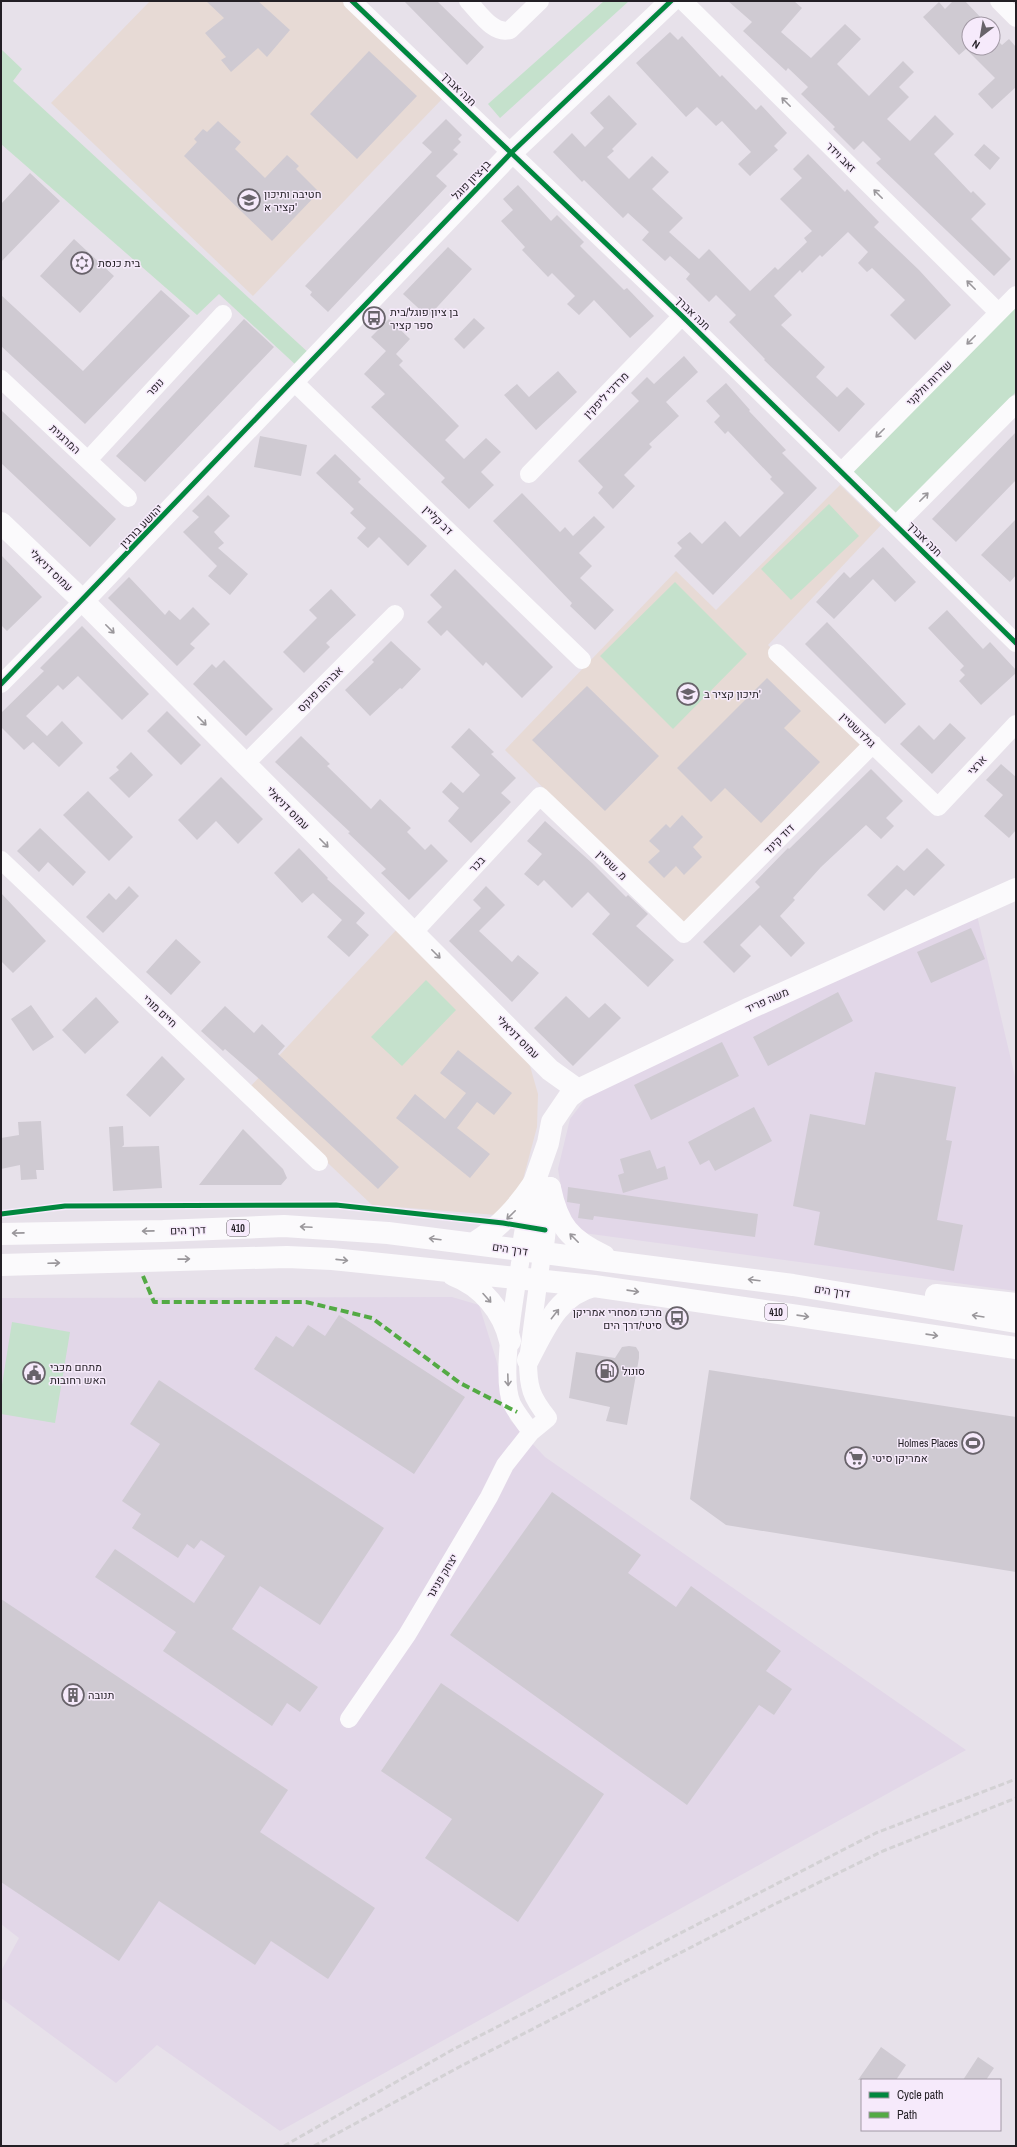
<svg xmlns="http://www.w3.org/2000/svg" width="1017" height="2147" viewBox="0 0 1017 2147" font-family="'Archivo Narrow',Heebo,sans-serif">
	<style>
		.built { fill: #e2d7e8 }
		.education { fill: #e7dad5 }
		.green { fill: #c5e1cc }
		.building { fill: #cfcad2 }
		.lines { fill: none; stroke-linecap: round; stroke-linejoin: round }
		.minor { stroke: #fbfafc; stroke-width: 18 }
		.tertiary { stroke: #fbfafc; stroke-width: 22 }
		.primary { stroke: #fbfafc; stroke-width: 22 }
		.rail { stroke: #d3d1d4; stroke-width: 3; stroke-dasharray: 6 3; stroke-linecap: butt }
		.quiet { stroke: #53aa44; stroke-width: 4; stroke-dasharray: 8 4; stroke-linecap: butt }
		.cycleway-casing { stroke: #f6eafb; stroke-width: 8 }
		.cycleway { stroke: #00873e; stroke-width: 5 }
		.oneway { stroke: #9a979b }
		.labels { text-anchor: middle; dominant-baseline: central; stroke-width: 3; stroke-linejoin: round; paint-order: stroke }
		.shield { fill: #f6eafb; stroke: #625c65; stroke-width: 1 }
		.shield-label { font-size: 10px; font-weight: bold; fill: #231f25 }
		.street-label { font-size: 11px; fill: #231f25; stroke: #f6eafb }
		.poi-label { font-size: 11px; fill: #231f25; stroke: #f6eafb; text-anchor: start }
	</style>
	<rect width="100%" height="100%" fill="#e7e1ea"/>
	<path class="built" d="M976 911 1016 1081V1291L576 1232 566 1217 558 1169 570 1119 592 1090Z
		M452 1297 479 1305 496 1359 510 1420 545 1457 966 1750 280 2131 157 2045 116 2083 1 1998V1971L19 1938 1 1924V1298Z"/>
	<path class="education" d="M150 1H342L443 98 253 296 51 103Z
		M840 485 881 525 768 645 866 743 684 927 505 750 676 571 716 610Z
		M398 928 512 1040 530 1066 538 1094 537 1127 518 1198 496 1215 372 1205 249 1088Z"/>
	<path class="green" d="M604 1H629L500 118 488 104Z
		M1 49 22 69 13 81 311 355 298 367 219 294 197 315 1 144Z
		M1016 304V392L895 515 851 470Z
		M829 504 859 536 791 600 761 569Z
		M675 582 747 654 673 729 600 656Z
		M426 980 456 1010 402 1066 371 1037Z
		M12 1322 70 1332 55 1423 1 1414V1391Z"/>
	<path class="building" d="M206 1H258L290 30 267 57 258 48 231 72 221 60 226 57 205 33 224 18Z
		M404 1H437L484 47 467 65Z
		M728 1H794L802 8 781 32 811 58 845 24 861 39 837 64 869 96 903 61 914 72 899 87 909 97 887 119 910 141 935 115 954 134 934 154 971 193 973 191 986 204 971 219 1011 259 994 276 876 163 881 159 863 141 854 150 833 129 835 127 801 94 808 87 788 68 786 71 743 31 752 22Z
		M953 1H965L984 21 982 24H969V48H993V36L1002 45 1009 39 1016 47V87L992 109 978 94 995 78 966 49 959 55 923 17 939 2 945 9Z
		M670 32 678 40 682 36 720 77 722 75 756 110 761 105 787 133 774 146 778 150 750 176 738 164 751 152 722 121 716 126 697 107 686 117 636 63Z
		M369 51 417 96 357 159 310 114Z
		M609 95 637 124 612 149 614 151 607 157 629 179 652 156 669 172 652 189 683 218 669 232 699 259 709 249 750 291 775 267 778 270 807 242 804 238 812 231 780 199 802 178 793 169 808 154 845 192 847 189 879 222 874 227 919 270 951 305 915 340 890 315 905 300 872 268 867 272 858 263 868 252 848 232 822 257 820 255 802 273 800 270 774 296 792 315 781 325 825 367 816 377 837 397 847 387 865 404 839 432 764 360 765 359 729 322 736 315 716 295 709 302 686 279 690 274 670 256 665 261 642 240 649 232 628 213 623 218 584 180 582 182 553 152 572 133 585 147 604 128 590 113Z
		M446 119 462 135 458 139 461 142 453 150 458 154 436 176 447 186 328 312 310 295 312 292 305 286 432 152 422 143Z
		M218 121 241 142 235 149 265 178 287 155 299 166 296 169 319 192 272 241 184 156 197 142 194 139 203 129 207 132Z
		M984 144 1000 158 990 170 974 155Z
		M30 173 60 201 1 262V204Z
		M518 185 551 221 557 215 584 242 580 246 624 290 627 288 654 316 630 338 594 300 579 315 567 304 575 296 552 273 548 277 522 250 525 247 501 221 513 210 503 199Z
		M74 239 114 276 80 313 40 276Z
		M448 247 472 269 428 317 403 294Z
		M161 290 190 316 85 424 1 346V295L83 371Z
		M474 318 485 328 464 349 454 339Z
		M244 319 274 347 145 482 116 456Z
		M389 319 410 339 396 354 403 361 399 365 459 426 445 440 464 459 486 438 501 452 481 472 494 485 469 509 441 482 445 478 371 407 385 394 364 374 386 351 371 337Z
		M684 356 698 372 666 402 679 416 649 444 652 447 624 475 635 486 613 509 598 493 603 487 578 461 639 401 631 393 647 377 654 384Z
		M558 371 577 392 536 430 504 395 517 384 529 397Z
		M726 383 750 410 749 411 786 450 782 453 817 488 713 595 674 556 682 548 677 543 690 532 702 544 725 521 740 537 784 493 770 479 772 477 728 431 725 434 714 422 720 416 706 401Z
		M1 410 116 519 90 547 1 463Z
		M1016 432V480L956 542 932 519Z
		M260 436 307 445 301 476 254 467Z
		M335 454 361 479 358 482 427 546 408 566 379 537 368 548 357 538 366 528 350 513 354 509 316 473Z
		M522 493 560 532 565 527 573 536 594 516 605 527 579 553 592 566 580 578 614 610 595 630 570 606 572 603 493 521Z
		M208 495 230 516 214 532 224 543 218 548 248 574 230 595 208 576 217 566 183 532 199 517 192 511Z
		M1016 519V575L1010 582 981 555Z
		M883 547 916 582 895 602 873 579 834 619 816 602 844 572 850 578Z
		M1 555 42 597 7 631 1 625Z
		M455 569 553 667 522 698 486 662 483 666 447 630 441 636 427 622 442 607 430 595Z
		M129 577 165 615 169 610 180 620 193 607 210 624 190 644 195 648 177 666 108 598Z
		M331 589 356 615 326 643 330 647 304 673 283 652 317 618 309 610Z
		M947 610 983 649 990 642 1016 670V673L981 705 959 681 965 675 960 670 964 666 928 628Z
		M827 622 906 704 885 724 805 644Z
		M82 626 149 694 122 720 78 676 63 690 58 685 26 716 47 736 62 721 83 743 59 767 33 742 24 750 1 727V713L44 671 40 668Z
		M391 641 421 669 402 689 400 688 370 716 345 690 374 662 372 660Z
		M224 660 273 709 246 736 193 684 212 664 216 668Z
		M767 678 801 711 784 728 820 762 761 823 725 788 711 802 677 768Z
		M587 686 659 756 605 811 532 740Z
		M167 711 201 745 181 765 147 731Z
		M950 723 966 738 932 774 900 744 919 725 934 740Z
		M469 728 494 752 491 754 516 778 501 793 511 802 471 843 448 821 459 808 442 792 451 782 463 793 480 775 451 747Z
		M301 736 330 764 327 766 371 809 380 799 411 828 407 832 425 850 431 844 448 861 409 900 381 873 386 869 348 833 350 832 275 762Z
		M131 752 153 775 129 798 109 778 119 770 116 767Z
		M1001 764 1016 777V830L1009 838 984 816 1003 795 986 780Z
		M871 769 903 801 886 818 894 826 881 839 866 825 821 867 793 898 795 900 780 916 805 943 791 957 760 925 740 945 751 956 734 973 703 942 760 887 755 882 788 848 789 849Z
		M221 777 263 819 238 844 216 821 197 840 178 820Z
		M88 791 133 837 109 861 63 815Z
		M682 815 703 837 693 847 702 857 684 875 676 866 664 878 648 862 660 851 649 841 666 824 670 828Z
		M545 821 592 863 626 897 628 895 648 914 636 926 674 960 648 987 592 934 610 914 588 892 572 908 544 880 538 886 524 874 542 854 527 841Z
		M40 828 86 872 73 886 48 862 39 872 17 851Z
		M299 848 328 878 327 879 365 913 356 923 369 935 349 957 327 937 342 920 313 893 302 903 274 873Z
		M927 848 945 865 914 896 906 889 884 911 867 895 897 865 904 871Z
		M129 886 139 896 103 933 86 917 109 893 116 900Z
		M486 886 505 905 479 931 512 962 518 955 539 973 512 1002 449 941 481 908 473 900Z
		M1 893 46 941 13 973 1 961Z
		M971 928 985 959 931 983 917 952Z
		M176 939 201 962 171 995 146 972Z
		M838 992 853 1021 768 1066 753 1037Z
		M566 996 589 1018 605 1003 621 1018 573 1066 534 1028Z
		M96 997 119 1022 85 1054 62 1030Z
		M31 1005 54 1037 33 1051 11 1019Z
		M225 1006 254 1033 262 1024 285 1046 278 1054 399 1167 378 1189 256 1076 225 1049 223 1051 201 1031Z
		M722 1042 739 1076 651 1120 634 1085Z
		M458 1050 512 1093 494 1115 477 1102 457 1128 490 1154 470 1178 396 1118 415 1094 445 1119 466 1093 440 1073Z
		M162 1056 185 1079 150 1117 126 1095Z
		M875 1072 956 1087 946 1140 952 1141 937 1220 963 1225 954 1271 814 1245 820 1212 793 1206 810 1114 865 1125Z
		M754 1107 772 1141 715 1171 709 1160 700 1165 688 1142Z
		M41 1121 44 1170H36L37 1179 21 1180 20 1165 1 1169V1138L19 1135 18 1122Z
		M123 1126 124 1145 122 1147 159 1146 162 1188 113 1191 109 1127Z
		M243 1129 283 1169 287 1178 281 1185H199Z
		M650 1150 657 1169 665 1166 668 1179 623 1193 618 1175 624 1173 620 1159Z
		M568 1187 758 1214 755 1237 594 1216 593 1220 578 1218 580 1204 567 1202Z
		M339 1315 465 1397 414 1474 254 1369 276 1336 293 1347 308 1325 325 1336Z
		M629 1346 636 1347 639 1352V1358L627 1425 606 1421 610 1407 569 1398 576 1352 615 1358 622 1347Z
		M709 1370 1016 1417V1572L726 1525 690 1499Z
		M159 1380 384 1528 320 1625 260 1586 232 1629 318 1687 300 1712 287 1703 272 1726 163 1651 176 1632 95 1577 115 1549 194 1603 225 1556 201 1540 194 1549 187 1544 178 1558 132 1528 141 1514 122 1501 160 1444 130 1424Z
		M552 1492 641 1555 628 1573 676 1607 691 1586 781 1651 766 1671 792 1689 774 1715 759 1705 687 1805 450 1635Z
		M1 1599 288 1790 260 1832 375 1908 328 1979 271 1941 255 1965 159 1901 119 1961 1 1882Z
		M441 1683 604 1794 518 1922 425 1858 452 1819 381 1771Z
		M881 2047 906 2065 896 2080H858Z
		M978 2057 994 2068 986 2080H963Z"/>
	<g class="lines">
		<path class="minor" d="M352 1 682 316 1016 643
			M468 1C479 12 493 35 510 30L540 1
			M683 1 998 312
			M999 1 1016 18
			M1 379 128 498
			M293 381 582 660
			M88 460 223 314
			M841 472 1016 295
			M529 474 682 316
			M897 524 1016 404
			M777 653 938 807 1016 724
			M1 684 83 601
			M244 765 395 614
			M1 860 319 1162
			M414 932 540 796 684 934 873 744
			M522 1251C517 1284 499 1376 512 1404 517 1414 525 1423 531 1432
			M349 1719 407 1635 489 1497 505 1465 531 1432 548 1418C531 1397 528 1387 528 1360L542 1254"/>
		<path class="tertiary" d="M1 523 83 601 550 1070 578 1090
			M83 601 511 153 671 1
			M522 1251 534 1183 548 1143 552 1122 569 1097 578 1090 750 1008 1016 889
			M542 1254 550 1188"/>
		<path class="primary" d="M550 1188C558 1226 570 1240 604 1256
			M1 1234 163 1231 284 1226 388 1233 793 1285 1016 1322
			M474 1243C500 1227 517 1208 534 1183
			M1 1265 287 1257 332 1259 594 1286 1016 1348
			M453 1275C482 1286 503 1311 510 1341
			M936 1295 1016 1304
			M528 1360C544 1330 558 1294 594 1286"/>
		<path class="rail" d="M284 2146 452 2050 876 1833 1016 1779
			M314 2146 461 2066 771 1906 883 1851 1016 1798"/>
		<path class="quiet" d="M143 1276 154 1302H306L372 1318 460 1383 517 1412"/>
		<g class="cycleway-casing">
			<path id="cycleway" d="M352 1 682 316 1016 643
				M1 684 511 153 671 1
				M1 1214 65 1206 336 1205 503 1223 545 1230"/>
		</g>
		<use href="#cycleway" class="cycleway"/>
	</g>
	<defs><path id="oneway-shaft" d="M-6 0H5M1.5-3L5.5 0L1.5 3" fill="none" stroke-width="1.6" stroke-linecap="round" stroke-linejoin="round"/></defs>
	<g class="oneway">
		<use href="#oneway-shaft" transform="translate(786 102) rotate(-135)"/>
		<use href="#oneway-shaft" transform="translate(878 194) rotate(-135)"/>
		<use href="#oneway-shaft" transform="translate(971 285) rotate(-135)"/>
		<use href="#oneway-shaft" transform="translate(971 340) rotate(135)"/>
		<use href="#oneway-shaft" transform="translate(880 433) rotate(135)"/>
		<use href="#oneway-shaft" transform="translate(924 497) rotate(-45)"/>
		<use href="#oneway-shaft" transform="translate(110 629) rotate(45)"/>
		<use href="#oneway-shaft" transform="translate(202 721) rotate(45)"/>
		<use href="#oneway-shaft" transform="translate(324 843) rotate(45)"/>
		<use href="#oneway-shaft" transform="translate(436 954) rotate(45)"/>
		<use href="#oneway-shaft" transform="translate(511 1215) rotate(135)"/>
		<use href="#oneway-shaft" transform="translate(306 1227) rotate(-177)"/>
		<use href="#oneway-shaft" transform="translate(148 1231) rotate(179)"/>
		<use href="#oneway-shaft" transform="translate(18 1233) rotate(179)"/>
		<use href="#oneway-shaft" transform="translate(574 1238) rotate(-135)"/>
		<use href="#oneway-shaft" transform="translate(435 1239) rotate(-173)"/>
		<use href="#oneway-shaft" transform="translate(184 1259) rotate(-1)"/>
		<use href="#oneway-shaft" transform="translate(342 1260) rotate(6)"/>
		<use href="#oneway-shaft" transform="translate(54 1263) rotate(-2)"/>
		<use href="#oneway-shaft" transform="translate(754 1280) rotate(-173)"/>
		<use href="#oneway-shaft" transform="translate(633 1291) rotate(8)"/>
		<use href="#oneway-shaft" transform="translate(487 1298) rotate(48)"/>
		<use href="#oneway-shaft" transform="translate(555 1314) rotate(-52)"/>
		<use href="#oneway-shaft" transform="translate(803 1316) rotate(8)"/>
		<use href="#oneway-shaft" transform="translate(978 1316) rotate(-171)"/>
		<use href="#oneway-shaft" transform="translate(932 1335) rotate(8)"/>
		<use href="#oneway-shaft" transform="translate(508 1380) rotate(88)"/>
	</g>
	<defs>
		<g id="school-ring" transform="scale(1.15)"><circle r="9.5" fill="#f6eafb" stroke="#68636a" stroke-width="1.5"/><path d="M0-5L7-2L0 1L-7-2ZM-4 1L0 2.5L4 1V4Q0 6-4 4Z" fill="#68636a"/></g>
		<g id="synagogue-ring" transform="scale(1.15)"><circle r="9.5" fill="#f6eafb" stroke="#68636a" stroke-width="1.5"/><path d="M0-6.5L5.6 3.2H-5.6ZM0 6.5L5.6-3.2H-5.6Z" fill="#68636a"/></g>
		<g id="bus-ring" transform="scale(1.15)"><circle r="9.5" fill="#f6eafb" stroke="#68636a" stroke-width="1.5"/><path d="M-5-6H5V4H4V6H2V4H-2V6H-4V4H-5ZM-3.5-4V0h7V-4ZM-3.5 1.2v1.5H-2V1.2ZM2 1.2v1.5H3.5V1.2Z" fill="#68636a"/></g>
		<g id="fuel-ring" transform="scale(1.15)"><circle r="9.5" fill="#f6eafb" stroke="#68636a" stroke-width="1.5"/><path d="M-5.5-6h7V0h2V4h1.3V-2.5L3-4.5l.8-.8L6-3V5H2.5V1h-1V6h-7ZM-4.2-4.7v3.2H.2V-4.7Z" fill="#68636a"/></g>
		<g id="civic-ring" transform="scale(1.15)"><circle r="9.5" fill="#f6eafb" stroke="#68636a" stroke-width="1.5"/><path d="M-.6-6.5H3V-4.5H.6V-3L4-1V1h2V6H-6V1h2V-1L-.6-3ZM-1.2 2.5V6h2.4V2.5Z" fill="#68636a"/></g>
		<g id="stadium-ring" transform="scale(1.15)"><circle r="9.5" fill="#f6eafb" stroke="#68636a" stroke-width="1.5"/><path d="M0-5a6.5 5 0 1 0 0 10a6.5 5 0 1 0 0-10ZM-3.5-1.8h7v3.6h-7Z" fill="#68636a"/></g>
		<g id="supermarket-ring" transform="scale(1.15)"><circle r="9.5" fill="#f6eafb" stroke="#68636a" stroke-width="1.5"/><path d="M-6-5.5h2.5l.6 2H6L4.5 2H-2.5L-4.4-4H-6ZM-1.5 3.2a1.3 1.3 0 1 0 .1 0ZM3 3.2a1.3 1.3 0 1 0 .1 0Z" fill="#68636a"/></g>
		<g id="building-ring" transform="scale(1.15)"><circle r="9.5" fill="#f6eafb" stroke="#68636a" stroke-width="1.5"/><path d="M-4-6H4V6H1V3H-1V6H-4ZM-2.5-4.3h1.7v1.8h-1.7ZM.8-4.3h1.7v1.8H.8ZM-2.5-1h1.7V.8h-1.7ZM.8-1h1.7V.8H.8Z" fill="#68636a"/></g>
	</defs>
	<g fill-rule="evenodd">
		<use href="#school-ring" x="249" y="200"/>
		<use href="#synagogue-ring" x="82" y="263"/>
		<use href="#bus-ring" x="374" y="318"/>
		<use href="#school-ring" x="688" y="694"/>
		<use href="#bus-ring" x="677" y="1318"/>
		<use href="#fuel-ring" x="607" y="1371"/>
		<use href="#civic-ring" x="34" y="1373"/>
		<use href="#stadium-ring" x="973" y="1443"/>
		<use href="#supermarket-ring" x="856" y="1458"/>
		<use href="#building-ring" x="73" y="1695"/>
	</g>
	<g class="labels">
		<g class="shield">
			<rect x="227" y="1220" width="22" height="16" rx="3"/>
			<rect x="765" y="1304" width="22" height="16" rx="3"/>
		</g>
		<g class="shield-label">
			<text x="238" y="1228">410</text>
			<text x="776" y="1312">410</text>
		</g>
		<g class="street-label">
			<text transform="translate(459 89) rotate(44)">חנה אברך</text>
			<text transform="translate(841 157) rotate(45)">זאב וידר</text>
			<text transform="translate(471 180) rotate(-46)">בן-ציון פוגל</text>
			<text transform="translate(693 313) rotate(44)">חנה אברך</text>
			<text transform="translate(929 383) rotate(-45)">שדרות וולקני</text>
			<text transform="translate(155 387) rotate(-47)">נופר</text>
			<text transform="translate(606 395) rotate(-46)">מרדכי ליפקין</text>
			<text transform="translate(65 439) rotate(43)">המרגנית</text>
			<text transform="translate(438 520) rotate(44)">דב קליין</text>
			<text transform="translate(141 526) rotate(-46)">יהושע בורגין</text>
			<text transform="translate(925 539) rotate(45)">חנה אברך</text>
			<text transform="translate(51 570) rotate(44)">עמוס דניאלי</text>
			<text transform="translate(320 689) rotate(-45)">אברהם פנקס</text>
			<text transform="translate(858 730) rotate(44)">גולדשטיין</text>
			<text transform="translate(977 765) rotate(-47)">ארצי</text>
			<text transform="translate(288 808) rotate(45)">עמוס דניאלי</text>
			<text transform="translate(779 839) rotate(-45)">דוד קינד</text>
			<text transform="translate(477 864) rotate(-47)">בכר</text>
			<text transform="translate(612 865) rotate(44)">מ. שטיין</text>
			<text transform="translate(767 1000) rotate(-24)">משה פריד</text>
			<text transform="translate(160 1011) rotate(43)">חיים מורי</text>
			<text transform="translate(518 1037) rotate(45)">עמוס דניאלי</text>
			<text transform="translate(188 1230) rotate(-2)">דרך הים</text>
			<text transform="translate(510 1249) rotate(9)">דרך הים</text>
			<text transform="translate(832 1291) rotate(9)">דרך הים</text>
			<text transform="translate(442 1576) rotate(-59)">יצחק פניגר</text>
		</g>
		<g class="poi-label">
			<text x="264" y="194">חטיבה ותיכון<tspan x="264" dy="13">קציר א'</tspan></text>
			<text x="98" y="263">בית כנסת</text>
			<text x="390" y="312">בן ציון פוגל/בית<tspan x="390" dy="13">ספר קציר</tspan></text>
			<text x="704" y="694">תיכון קציר ב'</text>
			<text x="662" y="1312" text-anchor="end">מרכז מסחרי אמריקן<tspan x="662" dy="13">סיטי/דרך הים</tspan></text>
			<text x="50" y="1367">מתחם מכבי<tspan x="50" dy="13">האש רחובות</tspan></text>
			<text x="622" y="1371">סונול</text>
			<text x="958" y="1443" text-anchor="end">Holmes Places</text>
			<text x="872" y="1458">אמריקן סיטי</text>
			<text x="88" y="1695">תנובה</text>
		</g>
	</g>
	<rect width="1017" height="2147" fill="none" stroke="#231f25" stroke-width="4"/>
	<rect x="861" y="2079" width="140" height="52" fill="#f6eafb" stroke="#a299a5"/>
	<rect x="869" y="2092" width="20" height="6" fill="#00873e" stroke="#a299a5"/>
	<text x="897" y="2099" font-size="12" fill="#231f25">Cycle path</text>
	<rect x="869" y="2112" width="20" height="6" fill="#53aa44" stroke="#a299a5"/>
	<text x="897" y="2119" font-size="12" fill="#231f25">Path</text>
	<g transform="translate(981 36) rotate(211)"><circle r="19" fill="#f6eafb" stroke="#a299a5"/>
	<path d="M0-3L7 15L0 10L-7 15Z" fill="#68636a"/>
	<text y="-6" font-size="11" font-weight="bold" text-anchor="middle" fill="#231f25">N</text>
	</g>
</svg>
